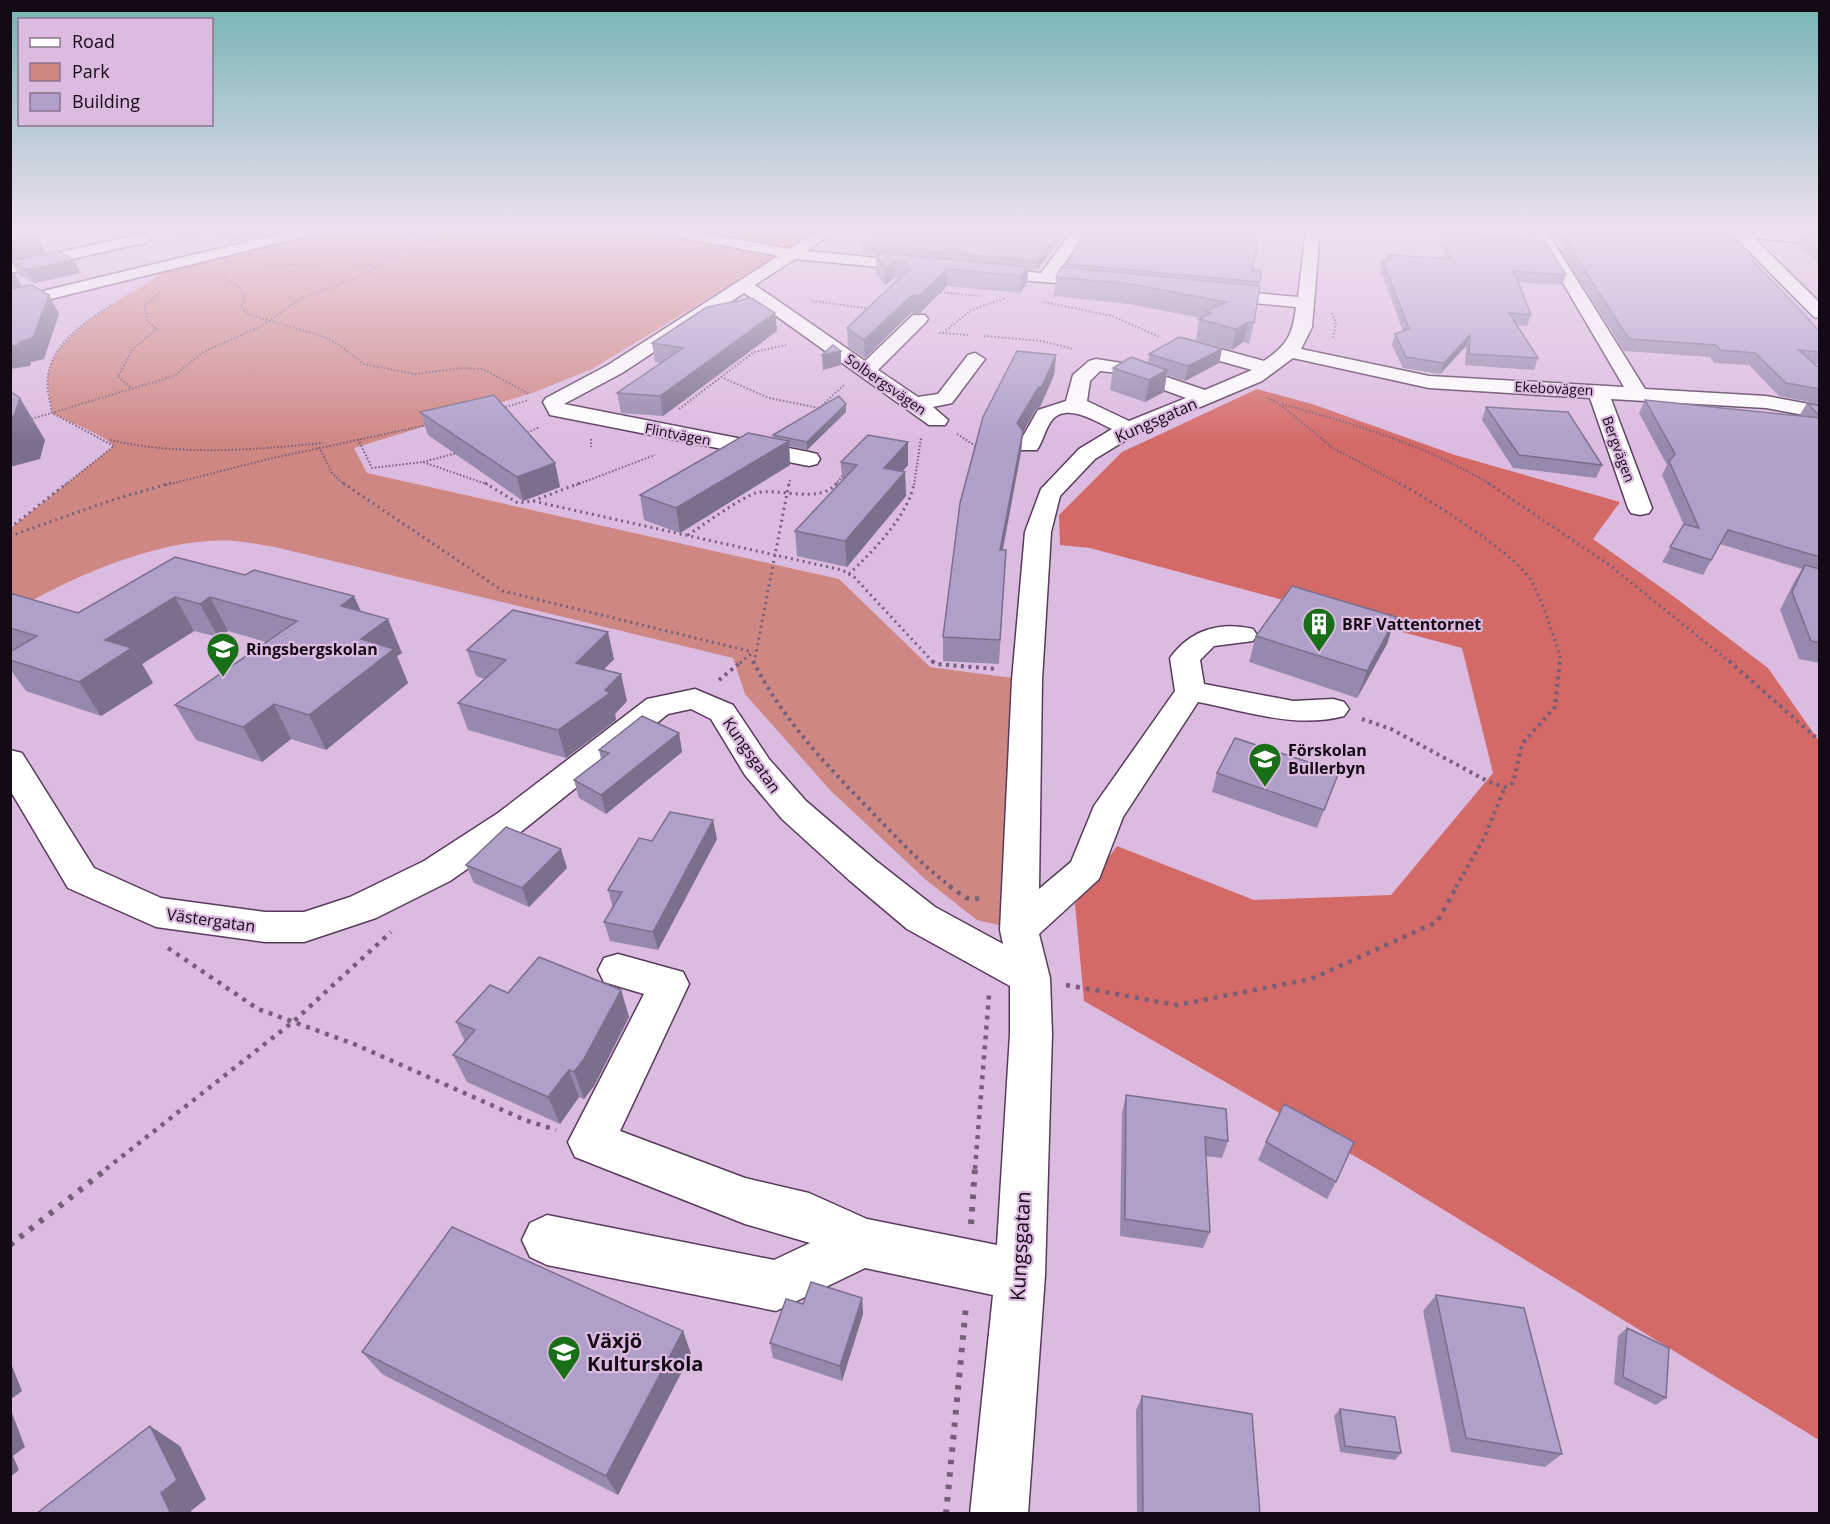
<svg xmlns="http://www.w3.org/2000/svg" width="1830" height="1524" viewBox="0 0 1830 1524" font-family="'Open Sans',sans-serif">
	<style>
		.green { fill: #cf8784 }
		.forest { fill: #d46a68 }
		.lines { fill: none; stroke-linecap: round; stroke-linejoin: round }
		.minor-casing { stroke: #573b5a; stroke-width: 3 }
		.path-far4 { stroke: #755f78; stroke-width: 2; stroke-dasharray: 1.5 2; stroke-linecap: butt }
		.path-far3 { stroke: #755f78; stroke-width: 3; stroke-dasharray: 2 4; stroke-linecap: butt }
		.path-far2 { stroke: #755f78; stroke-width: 4; stroke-dasharray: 3 4.5; stroke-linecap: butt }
		.path-far1 { stroke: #755f78; stroke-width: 4.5; stroke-dasharray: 4 6; stroke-linecap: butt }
		.path { stroke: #755f78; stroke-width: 6; stroke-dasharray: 4.5 8; stroke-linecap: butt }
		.minor { fill: #fff; fill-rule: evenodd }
		.wall { fill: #9789ad }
		.shaded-wall { fill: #7b6f8d }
		.building { fill: #b09fc9; stroke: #7b6f8d; stroke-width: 1.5 }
		.labels { text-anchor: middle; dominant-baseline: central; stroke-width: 4.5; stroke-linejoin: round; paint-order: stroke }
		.far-street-label { font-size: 14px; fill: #140915; stroke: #dcbbe0 }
		.street-label { font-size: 16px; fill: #140915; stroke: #dcbbe0 }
		.poi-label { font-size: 16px; font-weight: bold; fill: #140915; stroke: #dcbbe0; text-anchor: start }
		.near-street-label { font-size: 20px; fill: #140915; stroke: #dcbbe0 }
		.near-poi-label { font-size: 20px; font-weight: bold; fill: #140915; stroke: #dcbbe0; text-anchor: start }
	</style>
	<rect width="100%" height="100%" fill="#dcbbe0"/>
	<path class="green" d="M314 230H820L592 369 535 392 354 448 367 473 839 579 930 667 1027 680 1019 930 977 920 926 880 830 790 745 694 733 658 275 547C261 545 247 542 234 541 163 536 70 577 11 613V528L114 446C107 436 66 421 52 413 51 402 47 388 48 376 51 342 101 311 127 295 141 287 155 281 164 268Z"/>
	<path class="forest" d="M1257 389 1315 405 1455 455 1620 502 1593 539 1673 596 1768 668 1819 741V1440L1377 1169 1084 1001 1075 904 1117 846 1254 900 1391 895 1493 773 1462 648 1090 548 1060 545 1059 515 1122 452Z"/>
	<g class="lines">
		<g class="minor-casing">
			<path id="minor" d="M295 230H321L319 233 10 309V299Z
				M655 230H687L789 249 819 230H836L807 251 928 263 930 266 922 271 795 259 755 285 865 361 913 315H925L928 319 925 323 878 370 918 397 938 394 968 355 975 353 985 359 952 403 933 407 948 420 945 425H929L744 293 622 373 564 404 809 452 817 454 820 459 817 464 809 466 550 415 543 402 546 398 608 365 778 256 662 234Z
				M1073 230H1088L1057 274 1107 279 1109 283 1107 287 982 277 974 272 982 267 1041 273Z
				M1306 230H1320L1312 327 1301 349 1429 376 1624 387 1532 230H1546L1645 389 1766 396 1820 406V418L1766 408 1611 399 1652 508 1649 513 1640 515 1631 513 1628 508 1590 398 1429 388 1293 358 1262 381 1136 434 1095 459 1060 496 1051 532 1042 680 1039 889 1071 862 1094 806 1175 691 1170 658C1190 630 1220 621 1253 629L1257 635 1253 641 1214 646 1200 660 1204 684 1293 701 1333 699 1344 702 1349 709 1344 716C1296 729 1245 711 1198 702L1123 817 1099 879 1039 934 1050 978 1052 1034 1045 1275 1028 1514H970L993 1295 865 1268 776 1311 547 1265 530 1257 522 1240 530 1223 547 1215 774 1260 810 1243 745 1224 575 1157 568 1142 644 994 604 982 598 970 604 958 618 954 683 972 689 984 620 1131 745 1178 809 1193 867 1219 997 1245 1010 1034V986L907 929 849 880 782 819 745 775 711 719 691 709 668 714 522 831 450 881 376 918 304 942H265L156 927 68 888 10 790V750L22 753 94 868 161 898 265 912H304L350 897 424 861 498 813 647 699 695 689 733 705 769 759 806 801 875 860 935 907 1003 944 1000 930 1012 680 1025 532 1041 489 1079 449 1112 429C1097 422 1066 402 1052 420 1045 429 1043 441 1037 450H1021L1018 445 1038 410 1066 401 1073 375 1089 361 1096 359 1128 364 1205 390 1252 370 1177 349 1175 345 1177 341 1184 339 1264 361C1287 345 1293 335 1296 307L1212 299 1203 294 1212 289 1298 297ZM1100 371 1118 373 1186 398 1129 421 1087 401 1090 381Z
				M1701 230H1765L1820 234V244L1754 238 1820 303V318L1814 317 1735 237 1708 234Z
				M142 234 147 236 150 239 147 242 10 273V263Z"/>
		</g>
		<path class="path-far4" d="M395 230 434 240
			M353 264 380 266
			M270 265H316
			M221 276 239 286 246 298 241 307 247 314 322 336 338 344 364 364 415 374 463 368 483 369 529 394
			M937 292 980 296
			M812 301 873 309
			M1044 302 1112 316 1160 337
			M1332 313 1336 323 1333 338
			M939 333 968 335
			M943 333 971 310 1006 298
			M984 336 1042 341 1074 349
			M721 377 769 398 819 408
			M133 389 118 377 133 349 157 329 148 322 144 306 160 293
			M1267 398 1278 403 1333 448 1402 485
			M1282 404C1354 424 1427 445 1491 485
			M502 408 529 400
			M679 409 754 352 786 345
			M817 410 844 385
			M28 420 174 376 203 352 262 326 298 300 369 272 401 251 439 238 443 230
			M524 434 540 427
			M957 434 979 448
			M358 439 372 468 423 462 489 485
			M591 439V447
			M110 440C180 456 252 450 323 443
			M319 447 332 473 345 485
			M423 462 457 453
			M65 485 114 446 52 413C50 401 46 388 48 375 53 343 87 320 113 304
			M166 485 269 459 427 425
			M576 485 655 455
			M789 485 790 480
			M835 485 844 474
			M914 485 921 438"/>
		<path class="path-far3" d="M343 483 503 591 753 652
			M485 483 518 503 533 501 842 570 854 577 934 663
			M1399 483C1428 499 1518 555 1532 582 1544 604 1551 631 1560 655V663
			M1488 483 1608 564 1731 663
			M533 501 580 483
			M10 528 67 483
			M688 535C702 526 743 496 756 493 779 487 819 505 837 483
			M10 536 112 500 171 483
			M849 574C872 552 909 515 914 483
			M740 663 753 652
			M754 663 789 483"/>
		<path class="path-far2" d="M753 661C783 720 826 765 872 812 897 838 922 865 951 887
			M932 661 936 664 997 669
			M1729 661 1820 741
			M719 680 742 661
			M1362 719 1391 729 1489 782 1505 787 1513 783 1522 744 1555 707 1560 661
			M1456 887 1484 838 1505 787"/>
		<path class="path-far1" d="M949 886 966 898 983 899
			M168 948 258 1009 354 1044 525 1120 556 1130
			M1066 985 1177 1005 1311 979 1437 922 1457 886
			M106 1169 294 1021 391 932
			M975 1169 989 995"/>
		<path class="path" d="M971 1224 975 1168
			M10 1245 108 1168
			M946 1514 966 1306"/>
		<use href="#minor" class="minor"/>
	</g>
	<path class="wall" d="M155 230H275L233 241 213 234 181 238Z
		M881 230H1071L1064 238 1062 237 1037 270 1028 269 1027 283 1020 293 947 286 920 313H911L865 358 848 347 847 328 899 279H893L885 285 876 274V257L879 255 862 253V244Z
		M1086 230H1254L1251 242 1252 270 1261 271 1254 323 1249 344 1243 342 1232 350 1196 340 1199 319 1201 318 1128 304 1054 296 1056 277 1067 268V264Z
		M1553 230H1723L1820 332V364H1814L1820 369V404L1779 396 1749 365 1714 363 1710 357 1624 351 1562 252 1564 249Z
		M1795 230H1820V232Z
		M1442 234 1475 236 1566 275 1562 285 1518 282 1531 315 1527 326 1517 325 1538 358 1534 370 1465 365 1466 346 1440 374 1403 368 1392 345 1395 334 1403 331 1380 269 1382 259H1387L1388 255 1445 258 1439 243Z
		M1801 236 1820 237V265L1796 244Z
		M11 261 80 273 34 283 18 274Z
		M775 313 777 331 663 416 621 413 617 393 661 363 655 362 652 343Z
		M1222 349 1219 363 1185 381 1167 375 1164 392 1145 402 1110 390 1113 368 1148 363 1149 354Z
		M1017 351 1056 355 1054 375 1040 407 1036 409 1023 432 1021 452 1003 550H1006L999 664 943 661V637Z
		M1645 400 1799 416 1807 403 1820 406V663L1799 659 1780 610 1794 582 1802 569 1720 544 1703 575 1662 562 1684 525 1662 475 1667 465 1639 413Z
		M846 404V412L807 450 789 446 790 465 680 533 644 520 640 495 773 438V435Z
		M1486 407 1602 465 1596 478 1513 468 1482 420Z
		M420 412 555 463 560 487 523 501 428 435Z
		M908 442V465L903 471 905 472 906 496 847 567 797 556 795 531 842 482 841 462Z
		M245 575 354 596 361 611 402 653 397 656 408 683 326 750 291 739 262 762 196 740 175 705 266 642 228 631 218 637 194 631 142 664 153 683 101 716 26 691 10 669V593L78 613Z
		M1256 636 1387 644 1357 698 1249 662Z
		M467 650 614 659 603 670 627 701 615 714 616 720 566 758 468 730 458 703 485 679 476 676Z
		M679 733 682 752 606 814 579 798 574 780 601 759 599 750Z
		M1339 772 1317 828 1212 792 1217 773Z
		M717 839 658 950 610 941 604 922 613 908 608 890 652 841Z
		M466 865 567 868 529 907 474 883Z
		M621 990 629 1017 594 1086 584 1099 579 1097 560 1124 467 1082 453 1055 465 1042 456 1022 508 993Z
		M1126 1095 1228 1141 1222 1158 1206 1156 1210 1232 1203 1248 1120 1236 1122 1113Z
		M1266 1142 1336 1182 1327 1199 1258 1160Z
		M1436 1295 1562 1454 1545 1467 1451 1452 1423 1311Z
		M862 1298 863 1314 842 1381 773 1358 770 1343 803 1304Z
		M1627 1328 1666 1398 1656 1405 1614 1384 1618 1336Z
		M683 1331 691 1354 618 1495 382 1374 362 1352Z
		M1142 1396 1260 1514H1137L1136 1410Z
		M1340 1409 1401 1453 1395 1460 1340 1452 1334 1416Z"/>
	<path class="shaded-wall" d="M177 230H211L213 234 181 238Z
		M228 230H275L233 241Z
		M1061 230H1063L1062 237 1037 270V261Z
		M1065 230H1071L1064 238Z
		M37 236 45 253 10 261V242Z
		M74 260 80 273 34 283 27 270Z
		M893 262V279L885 285V268Z
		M1028 267 1027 283 1020 293 1021 276Z
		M947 269V286L920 313H911L865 358 864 340 911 296Z
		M15 274 25 293 10 297V275Z
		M49 295 59 314 44 359 31 362 30 366 10 369V346L20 342Z
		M775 313 777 331 663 416 660 396Z
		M1248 322 1243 342 1232 350 1236 329Z
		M1470 335 1466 346 1440 374 1444 363Z
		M1222 349 1219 363 1185 381 1188 366Z
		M841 351V365L823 370 822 355Z
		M1056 355 1054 375 1040 407 1036 409 1023 432 1021 452 998 573 1000 550 1017 423Z
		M1167 370 1164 392 1145 402 1149 380Z
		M20 398 45 440 40 459 10 467V416Z
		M846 404V412L807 450V442Z
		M789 441 790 465 680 533 676 508Z
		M908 442V465L885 492 884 468Z
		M555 463 560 487 523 501 517 477Z
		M905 472 906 496 847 567 845 541Z
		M354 596 368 630 341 606Z
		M175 597 194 631 142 664 153 683 101 716 79 682 105 640Z
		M210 597 228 631 218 637 200 604Z
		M1396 617 1387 644 1357 698 1367 671Z
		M388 619 402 653 397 656 408 683 326 750 309 715 361 639Z
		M608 632 614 659 584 690 576 663Z
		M621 674 627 701 615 714 616 720 566 758 558 730 605 690Z
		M274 704 291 739 262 762 243 727Z
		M679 733 682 752 606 814 601 795Z
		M713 820 717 839 658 950 653 932Z
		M561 849 567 868 529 907 522 888Z
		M621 990 629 1017 594 1086 584 1099 574 1072Z
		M569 1070 579 1097 560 1124 548 1097Z
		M862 1298 863 1314 842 1381 840 1366Z
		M683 1331 691 1354 618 1495 606 1476Z
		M10 1361 22 1391 10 1400Z
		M10 1408 25 1447 13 1456 19 1470 10 1477Z
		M150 1426 180 1446 206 1499 191 1511 192 1514H171L161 1493Z"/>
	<path class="building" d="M10 230H26L37 236 10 242Z
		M881 230H1061L1037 261 862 244Z
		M1086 230H1253L1250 242H1258L1252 270 1261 271 1260 282 1067 264Z
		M1450 230H1476L1475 236 1545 241 1566 275 1514 271 1531 315 1509 313 1538 358 1469 354 1470 335 1444 363 1406 357 1395 334 1409 329 1382 259 1390 260 1388 255 1452 259 1442 234H1449Z
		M1563 230H1723L1801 311 1820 332V352L1799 350 1820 369V389L1786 383 1755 353 1720 350 1716 345 1629 339 1566 242H1570Z
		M1801 236 1820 237V252Z
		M58 251 74 260 27 270 11 261Z
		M882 253 1028 267 1021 276 947 269 920 295 911 296 864 340 847 328 909 269 905 262H893L885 268 876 257Z
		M1061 267 1260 286 1254 323 1248 322 1236 329 1199 319 1211 313 1206 311 1226 302 1131 284 1056 277Z
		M32 285 49 295 33 338 20 342 19 345 10 346V289Z
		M752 298 775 313 660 396 617 393 683 348 652 343 707 307Z
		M1179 337 1222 349 1188 366 1149 354Z
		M833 345 841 351 822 355Z
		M1017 351 1056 355 1042 386 1038 388 1017 423 1023 431 1000 550H1006L1000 640 943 637 960 503 983 417Z
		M1131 357 1167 370 1149 380 1113 368Z
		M10 391 20 398 14 416H10Z
		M494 395 555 463 517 477 420 412Z
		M839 396 846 404 807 442 773 435Z
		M1645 400 1820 418V557L1728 530 1711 560 1670 547 1684 524 1699 528 1669 461 1675 454Z
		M1807 403 1820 406V416Z
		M1486 407 1568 412 1602 465 1519 455Z
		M748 433 789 441 676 508 640 495Z
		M868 435 908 442 884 468 905 472 845 541 795 531 857 465 841 462Z
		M175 557 245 575 254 570 354 596 341 606 388 619 361 639 394 649 309 715 274 704 243 727 175 705 297 621 210 597 200 604 175 597 105 640 132 648 79 682 10 660V652L37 636 10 628V593L78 613Z
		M1805 565 1820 569V643L1811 641 1792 592Z
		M1292 586 1396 617 1367 671 1256 636Z
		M513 610 608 632 576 663 621 674 605 690 610 693 558 730 458 703 506 660 467 650Z
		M642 716 679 733 601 795 574 780 609 753 599 750Z
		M1235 738 1339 772 1324 810 1217 773Z
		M670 812 713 820 653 932 604 922 622 892 608 890 639 838 652 841Z
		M506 827 561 849 522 888 466 865Z
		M539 957 621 990 584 1059 574 1072 569 1070 548 1097 453 1055 475 1030 456 1022 490 985 508 993Z
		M1126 1095 1226 1109 1228 1141 1205 1137 1210 1232 1125 1219Z
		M1284 1104 1354 1142 1336 1182 1266 1142Z
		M452 1227 683 1331 606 1476 362 1352Z
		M811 1282 862 1298 840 1366 770 1343 786 1299 803 1304Z
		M1436 1295 1524 1308 1562 1454 1466 1438Z
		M1627 1328 1669 1348 1666 1398 1623 1377Z
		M1142 1396 1252 1414 1260 1514H1143Z
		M1340 1409 1395 1417 1401 1453 1345 1446Z
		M150 1426 177 1480 161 1493 171 1514H36Z"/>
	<linearGradient id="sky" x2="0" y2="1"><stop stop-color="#75b4b4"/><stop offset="0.52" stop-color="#efe0f1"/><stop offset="1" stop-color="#efe0f1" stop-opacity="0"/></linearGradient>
	<rect width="1830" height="443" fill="url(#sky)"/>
	<defs>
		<g id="building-pin" transform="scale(1.725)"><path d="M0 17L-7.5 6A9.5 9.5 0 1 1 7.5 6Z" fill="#186f18" stroke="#dcbbe0"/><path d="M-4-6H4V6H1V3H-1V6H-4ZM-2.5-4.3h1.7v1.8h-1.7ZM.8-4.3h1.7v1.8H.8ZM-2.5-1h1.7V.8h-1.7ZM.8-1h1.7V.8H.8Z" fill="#fff"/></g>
		<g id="school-pin" transform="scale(1.725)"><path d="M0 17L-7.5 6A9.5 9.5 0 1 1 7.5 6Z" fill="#186f18" stroke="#dcbbe0"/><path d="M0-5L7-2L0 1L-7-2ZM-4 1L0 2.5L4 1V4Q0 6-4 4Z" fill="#fff"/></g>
	</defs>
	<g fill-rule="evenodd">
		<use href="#building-pin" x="1319" y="624"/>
		<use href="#school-pin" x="223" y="649"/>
		<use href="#school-pin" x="1265" y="759"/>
		<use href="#school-pin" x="564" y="1352"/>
	</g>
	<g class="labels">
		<g class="far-street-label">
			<text transform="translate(886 384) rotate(35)">Solbergsvägen</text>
			<text transform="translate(1554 388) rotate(3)">Ekebovägen</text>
			<text transform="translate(678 434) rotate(11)">Flintvägen</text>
			<text transform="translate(1619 449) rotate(70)">Bergvägen</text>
		</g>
		<g class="street-label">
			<text transform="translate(1156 420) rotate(-24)">Kungsgatan</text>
			<text transform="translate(752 755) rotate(55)">Kungsgatan</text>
			<text transform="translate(211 920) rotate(8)">Västergatan</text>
		</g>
		<g class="poi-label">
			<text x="1342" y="624">BRF Vattentornet</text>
			<text x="246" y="649">Ringsbergskolan</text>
			<text x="1288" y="750">Förskolan<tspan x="1288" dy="18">Bullerbyn</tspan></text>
		</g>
		<g class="near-street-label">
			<text transform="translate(1020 1246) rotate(-87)">Kungsgatan</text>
		</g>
		<g class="near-poi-label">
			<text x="587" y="1340">Växjö<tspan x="587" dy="23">Kulturskola</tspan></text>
		</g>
	</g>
	<rect width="1830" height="1524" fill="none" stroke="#140915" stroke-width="24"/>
	<rect x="18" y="18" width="195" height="108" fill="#dcbbe0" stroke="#8c748f" stroke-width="1.5"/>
	<rect x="30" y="38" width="30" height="9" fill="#ffffff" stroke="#8c748f" stroke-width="1.5"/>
	<text x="72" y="48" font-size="18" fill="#140915">Road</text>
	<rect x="30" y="63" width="30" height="18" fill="#cf8784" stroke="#8c748f" stroke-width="1.5"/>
	<text x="72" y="78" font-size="18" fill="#140915">Park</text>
	<rect x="30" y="93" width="30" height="18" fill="#b09fc9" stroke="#8c748f" stroke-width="1.5"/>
	<text x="72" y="108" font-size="18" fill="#140915">Building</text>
</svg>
